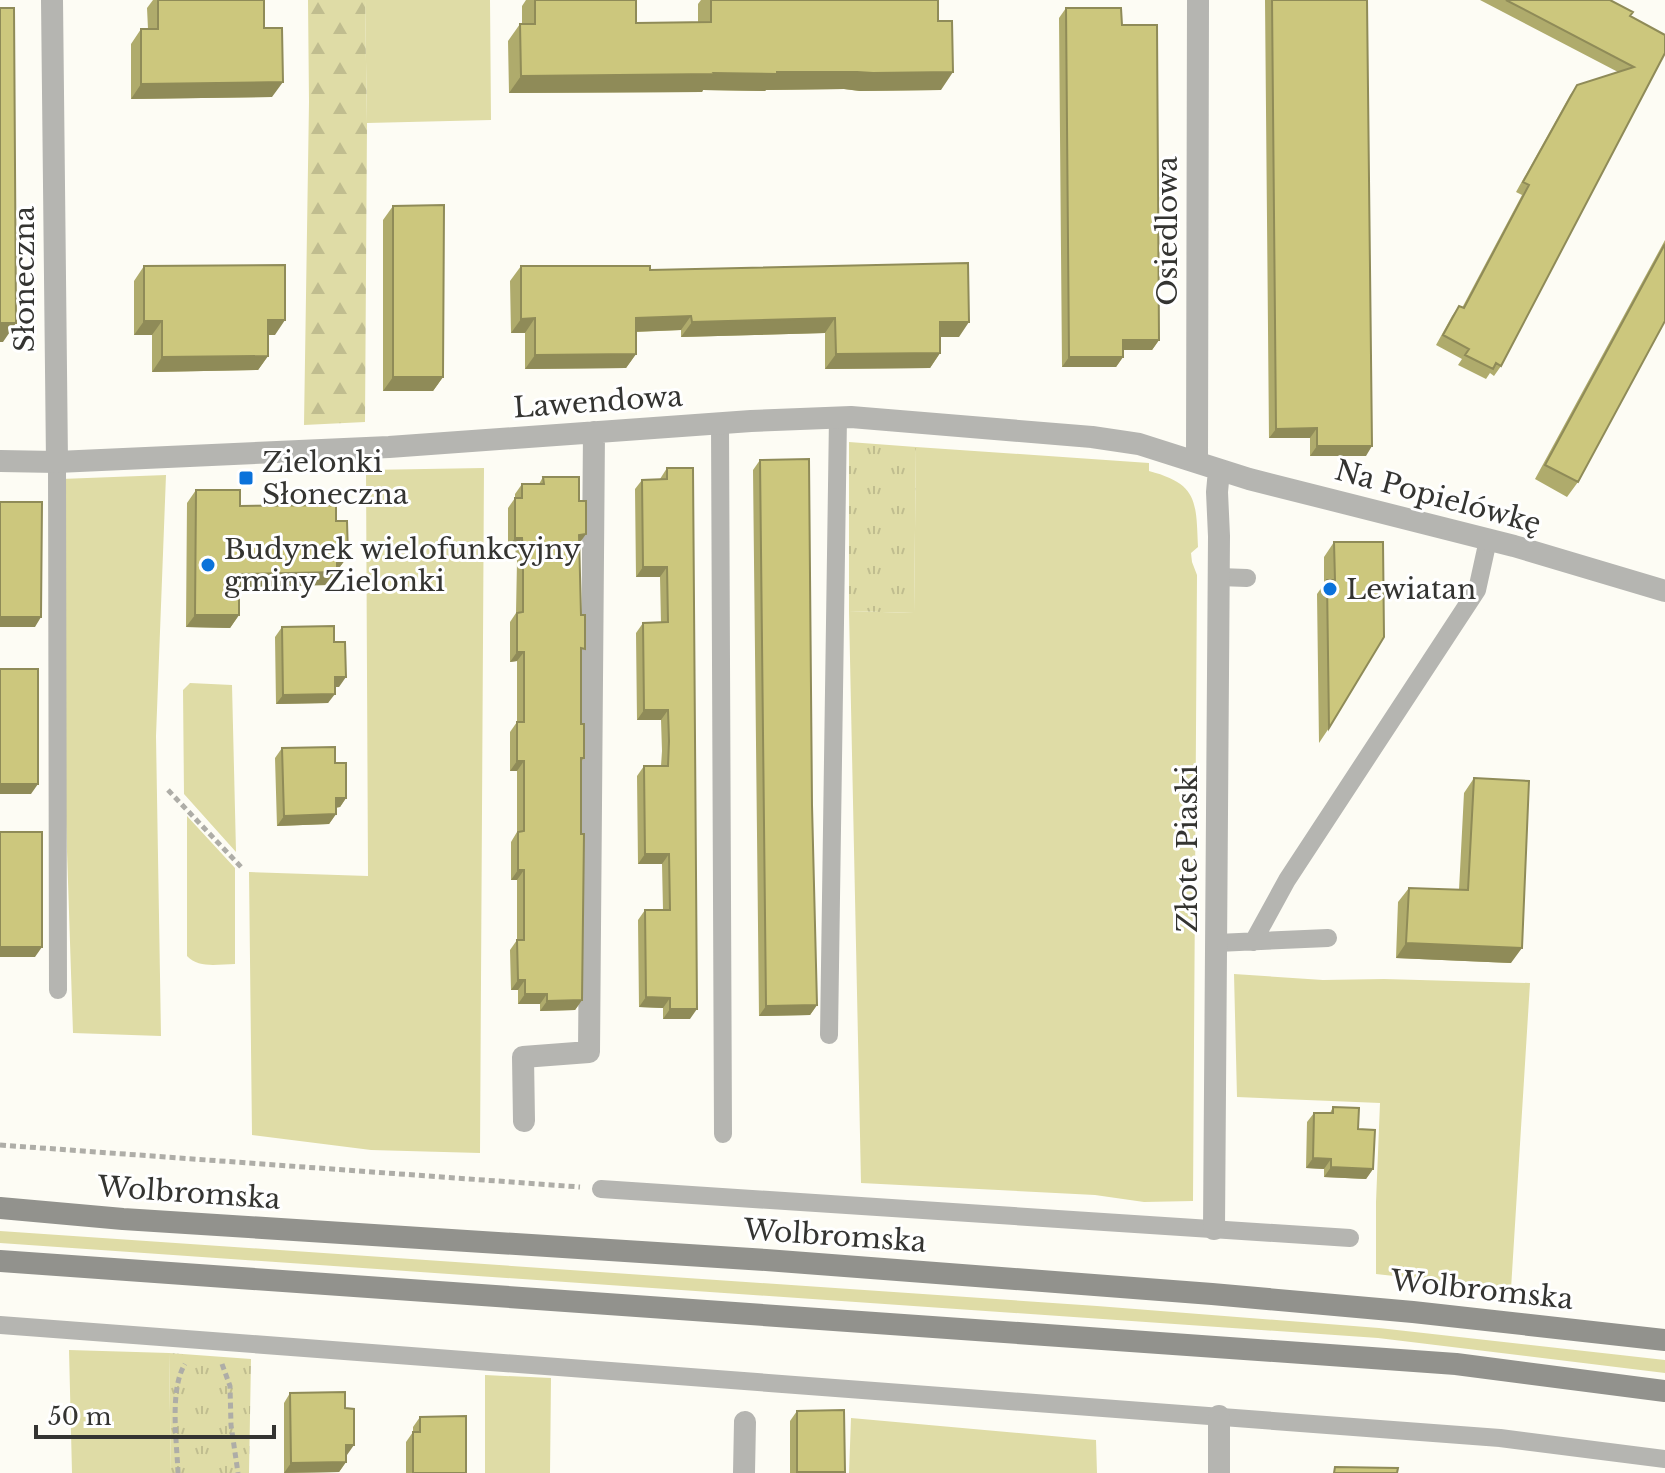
<svg xmlns="http://www.w3.org/2000/svg" width="1665" height="1473" viewBox="0 0 1665 1473" font-family="'Libre Baskerville',serif">
	<style>
		.green { fill: #dfdca6 }
		.forest { fill: url(#forest-firs) }
		.park { fill: url(#park-tufts) }
		.lines { fill: none; stroke-linecap: round; stroke-linejoin: round }
		.path { stroke: #aeada7; stroke-width: 5; stroke-dasharray: 6 4; stroke-linecap: butt }
		.service { stroke: #b5b5b1; stroke-width: 18 }
		.minor { stroke: #b5b5b1; stroke-width: 22 }
		.secondary { stroke: #92928d; stroke-width: 22 }
		.wall { fill: #afab6c }
		.shaded-wall { fill: #8f8b58 }
		.building { fill: #ccc77d; stroke: #8f8b58; stroke-width: 2 }
		.poi-dot { fill: #0b72da; stroke: #fff; stroke-width: 3 }
		.labels { text-anchor: middle; dominant-baseline: central; stroke-width: 6; stroke-linejoin: round; paint-order: stroke }
		.street-label { font-size: 28px; fill: #343431; stroke: #fff }
		.poi-label { font-size: 28px; fill: #343431; stroke: #fff; text-anchor: start }
	</style>
	<defs>
		<pattern id="forest-firs" width="22" height="20" patternUnits="userSpaceOnUse" patternTransform="scale(2)"><rect width="22" height="20" fill="#dfdca6"/><path d="M5 1l3.5 6h-7zM16 11l3.5 6h-7z" fill="#c0bd8f"/></pattern>
		<pattern id="park-tufts" width="24" height="20" patternUnits="userSpaceOnUse" patternTransform="scale(2)"><rect width="24" height="20" fill="#dfdca6"/><path d="M3 7l-1-3M5 7V3M7 7l1-3M15 17l-1-3M17 17v-4M19 17l1-3" fill="none" stroke="#c0bd8f"/></pattern>
	</defs>
	<rect width="100%" height="100%" fill="#fdfcf4"/>
	<path class="green" d="M365 0H490L491 120 367 123Z
		M916 447 1149 463V471C1198 484 1196 501 1198 547L1191 553 1192 562 1197 575 1193 1201 1144 1202 1095 1195 861 1183 849 611 914 613Z
		M484 468 480 1153 371 1150 252 1135 249 872 368 876 366 470Z
		M166 475 156 736 161 1036 73 1033 63 730 61 479Z
		M190 683 232 685 236 852 184 794 183 690Z
		M187 816 235 868V964C219 964 199 969 187 956Z
		M1234 974 1323 980 1384 979 1530 983 1511 1289 1376 1274V1202L1380 1103 1237 1097Z
		M0 1231 1097 1306 1379 1328 1665 1360V1373L1378 1338 0 1243Z
		M69 1350 169 1353 171 1473H72Z
		M485 1375 551 1378 550 1473H485Z
		M851 1418 1096 1440 1097 1473H849Z"/>
	<path class="forest" d="M308 0H365L367 123 365 422 304 425 309 102Z"/>
	<path class="park" d="M849 442 916 447 914 613 849 611Z
		M169 1353 251 1359 249 1473H171Z"/>
	<g class="lines">
		<path class="path" d="M168 790 242 868
			M0 1145 580 1187
			M222 1364 230 1386 231 1425 238 1473
			M178 1473C177 1442 169 1390 185 1364"/>
		<path class="service" d="M720 424 723 1134
			M57 462 58 990
			M1219 577 1247 578
			M1253 942 1287 880 1477 590 1488 540
			M1217 943 1328 938
			M829 1035 838 417
			M601 1189 1350 1238
			M0 1325 1500 1438 1665 1459"/>
		<path class="minor" d="M52 0 57 462
			M0 461 57 462 389 447 751 421 851 417 1092 437 1139 444 1249 479 1514 546 1665 591
			M1197 462 1198 0
			M524 1121 523 1057 589 1052 594 432
			M1214 1229 1219 536 1217 492 1219 470
			M1219 1416V1473
			M744 1473 745 1422"/>
		<path class="secondary" d="M0 1208 123 1219 766 1260 1212 1294 1413 1312 1665 1340
			M0 1261 1456 1364 1665 1391"/>
	</g>
	<path class="wall" d="M153 0H264V28L272 97 131 99V44L141 29H148L147 8Z
		M526 0H636V23L698 22V4L701 0H938L941 90 860 91 844 89 766 90 765 91 703 90 702 92 509 93 508 41 520 24H522V6Z
		M1265 0H1367L1366 456H1310V438H1269Z
		M1480 0H1610L1630 16 1665 35 1501 366 1494 376 1490 373 1486 379 1458 365 1462 359 1436 345 1452 316 1459 306 1462 308 1522 195 1516 192 1570 95 1577 85 1618 72Z
		M1066 8 1122 25 1159 340 1152 350H1123V357L1116 367H1062L1059 18Z
		M393 206 443 377 433 391H383V220Z
		M1665 240V321L1578 482 1567 497 1535 479Z
		M144 266 275 335H268V356L258 370 152 372V335H134V281Z
		M521 266 650 270 959 337H940V353L930 368 825 369V333L681 337V330L636 332V354L626 368 525 369V333H511L510 281Z
		M760 460 812 805 817 1005 810 1015 759 1016 753 470Z
		M667 468 690 1019H663V1008L639 1007 638 920 645 910H663L662 864H638L637 776 644 766H661L662 751 661 720H637L636 633 643 623H661L660 577H636L635 489 642 480 660 479Z
		M543 477 579 544 581 724 584 758 581 762 582 1000 575 1010 540 1011V1004H518V990H511L510 950 517 940V880H511V842L517 832V771H510V732L517 722V661L510 662V622L516 613 517 561 515 548H508V508L515 498V494L522 484H539Z
		M196 490 240 506 336 521 348 556 339 568H337V572L328 585 239 587V615L230 628 186 627 187 503Z
		M1334 542 1384 637 1329 728 1319 743 1317 594 1324 584V557Z
		M282 627 334 642 339 687H335L328 703 276 704 275 637Z
		M282 748 335 763 346 798 340 807 336 808V814L329 824 277 826 275 758Z
		M1474 778 1511 963 1396 958 1398 902 1409 888 1459 890 1464 793Z
		M1333 1107 1358 1129 1373 1169 1366 1179 1324 1177V1169L1306 1168 1307 1122 1314 1113H1330Z
		M290 1393 347 1455H346V1462L339 1472 284 1473V1403Z
		M797 1411 844 1473H790V1421Z
		M420 1417 466 1473H406V1442L413 1432V1427Z"/>
	<path class="shaded-wall" d="M857 72H953L941 90 860 91 844 89 766 90 765 91 703 90 702 92 509 93 521 76Z
		M283 82 272 97 131 99 141 84Z
		M691 316 681 330 626 332 636 318Z
		M535 318 525 333H511L521 319Z
		M835 318 825 333 681 337 692 322Z
		M268 320H285L275 335H258Z
		M144 321H162L152 335H134Z
		M940 322H969L959 337H930Z
		M0 323H16L3 342H0Z
		M1123 340H1159L1152 350H1116Z
		M940 353 930 368 825 369 836 354Z
		M636 354 626 368 525 369 535 355Z
		M268 356 258 370 152 372 162 357Z
		M1069 357H1123L1116 367H1062Z
		M393 377H443L433 391H383Z
		M1317 428 1310 438H1269L1276 429Z
		M1317 446H1372L1366 456H1310Z
		M586 534 579 544V535Z
		M515 538H522L515 548H508Z
		M337 556H348L339 568 328 569Z
		M643 567H667L660 577H636Z
		M337 572 328 585 230 587 239 574Z
		M195 615H239L230 628 186 627Z
		M0 617H41L35 627H0Z
		M517 652H524L517 661 510 662Z
		M335 677H346L339 687H328Z
		M335 694 328 703 276 704 283 695Z
		M644 710H668L661 720H637Z
		M517 761H524L517 771H510Z
		M0 784H38L31 794H0Z
		M336 798H346L340 807 329 808Z
		M336 814 329 824 277 826 284 816Z
		M645 854H669L662 864H638Z
		M518 870H524L517 880H511Z
		M1406 943 1522 948 1511 963 1396 958Z
		M0 947H42L35 957H0Z
		M518 980H525L518 990H511Z
		M525 994H547L540 1004H518Z
		M646 997 670 998 663 1008 639 1007Z
		M582 1000 575 1010 540 1011 547 1001Z
		M817 1005 810 1015 759 1016 766 1006Z
		M670 1009H697L690 1019H663Z
		M1313 1158 1331 1159 1324 1169 1306 1168Z
		M1331 1167 1373 1169 1366 1179 1324 1177Z
		M346 1445H354L347 1455H339Z
		M346 1462 339 1472 284 1473 291 1463Z
		M797 1472H845L844 1473H796Z"/>
	<path class="building" d="M158 0H264V28H282L283 82 141 84V29H158Z
		M535 0H636V23L711 22V0H938V21H952L953 72 873 73 857 72H777V74L714 73 715 74 521 76 520 24H535Z
		M1272 0H1367L1372 446H1317V428L1276 429Z
		M1506 0H1610L1633 12 1630 16 1665 35V53L1501 366 1496 363 1493 369 1465 355 1469 349 1443 335 1459 306 1464 308 1529 185 1523 182 1577 85 1634 67Z
		M0 8H14L16 323H0Z
		M1066 8H1121L1122 25H1157L1159 340H1123V357H1069Z
		M444 205 443 377H393V206Z
		M1665 244V321L1578 482 1545 465Z
		M968 263 969 322H940V353L836 354 835 318 692 322 691 316 636 318V354L535 355V318L521 319V266H650V270Z
		M285 265V320H268V356L162 357V321H144V266Z
		M809 459 812 805 817 1005 766 1006 760 460Z
		M667 468H693L697 1009H670V998L646 997 645 910H670L669 854H645L644 766H668L669 741 668 710H644L643 623 668 622 667 567H643L642 480 667 479Z
		M543 477H579V501H586V534L579 535 581 615H585V649L581 648V724H584V758H581V834H584L582 1000 547 1001V994H525V980H518L517 940H524V870H518V832L524 831V761H517V722H524V652H517V613L523 612V551L522 538H515V498H522V484H544Z
		M196 490H240V506L336 505V521H347L348 556H337V572L239 574V615H195Z
		M0 502H42L41 617H0Z
		M1334 542H1383L1384 637 1329 728 1327 580H1335Z
		M334 626V642H345L346 677H335V694L283 695 282 627Z
		M0 669H38V784H0Z
		M335 747V763H346V798H336V814L284 816 282 748Z
		M1474 778 1529 781 1522 948 1406 943 1409 888 1468 890Z
		M0 832H42V947H0Z
		M1333 1107 1359 1108 1358 1129 1375 1130 1373 1169 1331 1167V1159L1313 1158 1314 1113H1333Z
		M345 1392V1408L354 1409V1445H346V1462L291 1463 290 1393Z
		M844 1410 845 1472H797V1411Z
		M466 1416V1473H413V1432H420V1417Z
		M1335 1467 1398 1468 1397 1473H1334Z"/>
	<g class="poi-dot">
		<rect x="238" y="470" width="16" height="16" rx="4"/>
		<circle cx="208" cy="565" r="8"/>
		<circle cx="1330" cy="589" r="8"/>
	</g>
	<g class="labels">
		<g class="street-label">
			<text transform="translate(1167 231) rotate(-90)">Osiedlowa</text>
			<text transform="translate(24 279) rotate(-90)">Słoneczna</text>
			<text transform="translate(598 402) rotate(-4)">Lawendowa</text>
			<text transform="translate(1438 497) rotate(15)">Na Popielówkę</text>
			<text transform="translate(1187 849) rotate(-90)">Złote Piaski</text>
			<text transform="translate(189 1193) rotate(4)">Wolbromska</text>
			<text transform="translate(835 1236) rotate(4)">Wolbromska</text>
			<text transform="translate(1482 1290) rotate(6)">Wolbromska</text>
		</g>
		<g class="poi-label">
			<text x="262" y="462">Zielonki<tspan x="262" dy="32">Słoneczna</tspan></text>
			<text x="224" y="549">Budynek wielofunkcyjny<tspan x="224" dy="32">gminy Zielonki</tspan></text>
			<text x="1346" y="589">Lewiatan</text>
		</g>
	</g>
	<path d="M36 1425v12h238v-12" fill="none" stroke="#343431" stroke-width="4"/>
	<text x="48" y="1425" font-size="24" fill="#343431" stroke="#ffffff" stroke-width="6" paint-order="stroke">50 m</text>
</svg>
